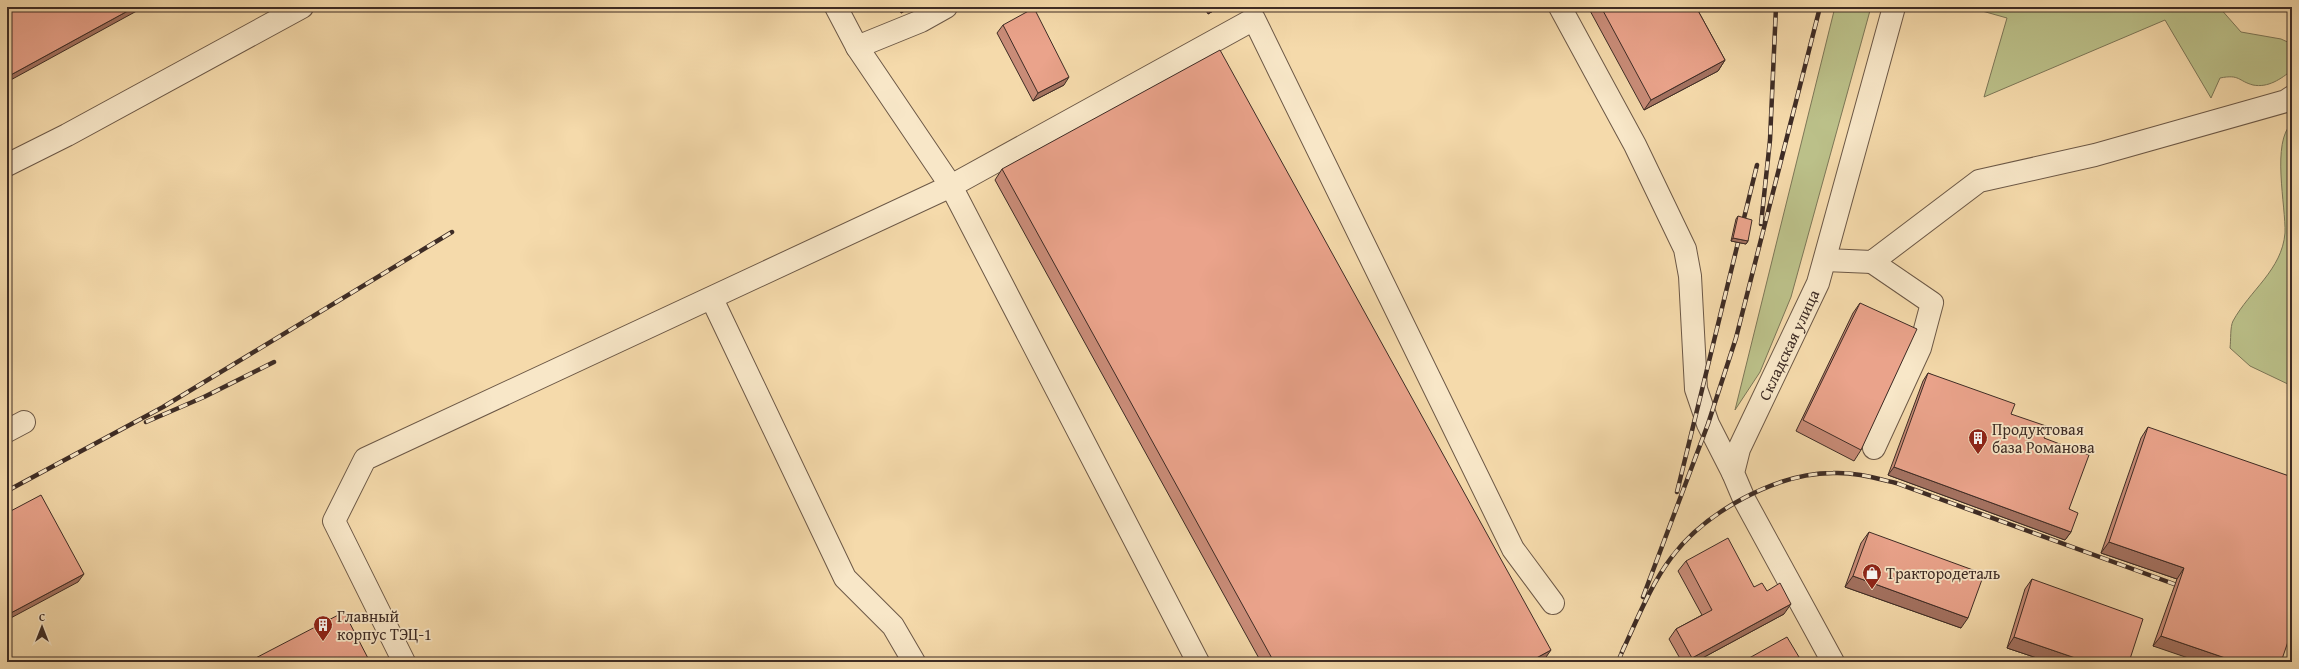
<svg xmlns="http://www.w3.org/2000/svg" width="2299" height="669" viewBox="0 0 2299 669" font-family="'Gentium Book Plus',serif">
	<style>
		.green { fill: #bbc089; stroke: #7c7657 }
		.lines { fill: none; stroke-linecap: round; stroke-linejoin: round }
		.minor-casing { stroke: #6c5846; stroke-width: 24 }
		.minor { stroke: #f8e7c8; stroke-width: 22 }
		.rail-casing { stroke: #3e2c25; stroke-width: 4.5 }
		.rail { stroke: #f8e7c8; stroke-width: 3; stroke-dasharray: 9; stroke-linecap: butt }
		.wall { fill: #c98c78; stroke: #3e2c25 }
		.shaded-wall { fill: #a47261; stroke: #3e2c25 }
		.building { fill: #eaa38b; stroke: #3e2c25 }
		.labels { text-anchor: middle; dominant-baseline: central; stroke-width: 3.5; stroke-linejoin: round; paint-order: stroke }
		.street-label { font-size: 16px; fill: #3e2c25; stroke: #f8e7c8 }
		.poi-label { font-size: 16px; fill: #3e2c25; stroke: #f8e7c8; text-anchor: start }
	</style>
	<rect width="100%" height="100%" fill="#f5daab"/>
	<filter id="stains"><feTurbulence type="fractalNoise" baseFrequency=".005" numOctaves="4"/><feColorMatrix values="0 0 0 0 .2 0 0 0 0 .09 0 0 0 0 .02 0 0 0 .5 -.17"/></filter>
	<radialGradient id="worn" r=".72"><stop offset=".6" stop-color="#630" stop-opacity="0"/><stop offset="1" stop-color="#630" stop-opacity=".3"/></radialGradient>
	<path class="green" d="M1835 7H1871L1791 297 1760 372 1735 410Z
		M1968 7H2219L2241 32 2281 39 2292 44V70C2281 79 2268 88 2253 85 2238 81 2240 74 2220 78L2211 98 2165 20 1984 97 2007 18Z
		M2292 123V386L2250 366 2230 348C2231 340 2230 327 2233 321 2250 290 2282 270 2285 233 2286 206 2271 142 2292 123Z"/>
	<g class="lines">
		<g class="minor-casing">
			<g id="minor">
				<path d="M836 7 857 47 951 186 1198 662"/>
				<path d="M1560 7 1635 145 1685 249 1690 276 1696 389 1708 424 1733 473"/>
				<path d="M857 47 921 21 946 7"/>
				<path d="M7 165 67 135 302 7"/>
				<path d="M1825 260 1872 262 1979 181 2095 155 2286 101 2292 97"/>
				<path d="M1872 262 1932 303 1920 348 1874 448"/>
				<path d="M712 299 845 578 893 626 914 662"/>
				<path d="M7 431 24 422"/>
				<path d="M404 662 334 521 365 459 951 186 1254 19 1513 549 1553 603"/>
				<path id="s1" d="M1833 662 1744 499 1733 473 1739 449 1818 283 1894 7"/>
			</g>
		</g>
		<use href="#minor" class="minor"/>
		<g class="rail-casing">
			<path id="rail" d="M1761 224 1770 140 1776 7
				M146 422 204 397 274 362
				M7 491 163 407 452 232
				M1677 492 1757 165
				M1643 597 1708 424 1736 338 1820 7
				M1622 652C1637 620 1650 586 1671 558 1705 512 1776 473 1833 473 1854 472 1875 478 1896 483L2185 588
				M1618 662 1624 647"/>
		</g>
		<use href="#rail" class="rail"/>
	</g>
	<path class="wall" d="M898 7H912L901 13Z
		M1204 7H1220L1208 14Z
		M1588 7H1696L1725 60 1718 71 1644 110Z
		M1003 25 1064 85 1033 101 997 33Z
		M1002 169 1544 660 1541 662H1261L995 180Z
		M1738 216 1748 241 1746 244 1731 241 1736 219Z
		M1860 303 1861 450 1854 461 1796 431 1853 313Z
		M1928 373 2011 414 2044 438 2069 509 2071 532 2065 540 1888 475 1923 381Z
		M2148 427 2281 662 2153 646 2177 579 2101 553 2141 438Z
		M1869 532 1961 628 1845 587 1861 543Z
		M1686 561 1754 587 1767 591 1784 614 1695 662H1682L1669 639 1676 629 1702 615 1678 571Z
		M2032 579 2129 662H2049L2007 648 2025 589Z"/>
	<path class="shaded-wall" d="M135 7H144L7 82V77Z
		M905 7H912L901 13Z
		M1213 7H1220L1208 14Z
		M1725 60 1718 71 1644 110 1651 100Z
		M1069 77 1064 85 1033 101 1038 93Z
		M1733 238 1748 241 1746 244 1731 241Z
		M1894 467 2071 532 2065 540 1888 475Z
		M2109 542 2184 568 2177 579 2101 553Z
		M84 574 78 582 7 620V615Z
		M1853 576 1968 618 1961 628 1845 587Z
		M1791 604 1784 614 1695 662H1689L1692 658Z
		M2161 636 2237 662H2200L2153 646Z
		M2014 637 2087 662H2049L2007 648Z
		M1551 650 1544 660 1541 662H1529Z"/>
	<path class="building" d="M7 7H135L7 77Z
		M1601 7H1696L1725 60 1651 100Z
		M1034 8 1069 77 1038 93 1003 25Z
		M1220 50 1551 650 1529 662H1274L1002 169Z
		M1738 216 1752 220 1748 241 1733 238Z
		M1860 303 1917 329 1861 450 1803 420Z
		M1928 373 2015 404 2011 414 2049 427 2044 438 2089 455 2069 509 2078 513 2071 532 1894 467Z
		M2148 427 2292 477V630L2281 662H2237L2161 636 2184 568 2109 542Z
		M41 495 84 574 7 615V513Z
		M1869 532 1984 574 1968 618 1853 576Z
		M1728 538 1754 587 1762 583 1767 591 1780 583 1791 604 1692 658 1676 629 1712 610 1686 561Z
		M2032 579 2143 619 2129 662H2087L2014 637Z
		M344 612 370 662H248Z
		M1787 637 1802 662H1742Z"/>
	<defs>
		<g id="building-pin" transform="scale(1)"><path d="M0 17L-7.5 6A9.5 9.5 0 1 1 7.5 6Z" fill="#8f2418" stroke="#f8e7c8"/><path d="M-4-6H4V6H1V3H-1V6H-4ZM-2.5-4.3h1.7v1.8h-1.7ZM.8-4.3h1.7v1.8H.8ZM-2.5-1h1.7V.8h-1.7ZM.8-1h1.7V.8H.8Z" fill="#fff"/></g>
		<g id="shop-pin" transform="scale(1)"><path d="M0 17L-7.5 6A9.5 9.5 0 1 1 7.5 6Z" fill="#8f2418" stroke="#f8e7c8"/><path d="M-5-2.5h2.3a2.7 3.5 0 0 1 5.4 0H5L5.5 6h-11ZM-1.5-2.5h3a1.5 2.3 0 0 0-3 0Z" fill="#fff"/></g>
	</defs>
	<g fill-rule="evenodd">
		<use href="#building-pin" x="1978" y="438"/>
		<use href="#shop-pin" x="1872" y="573"/>
		<use href="#building-pin" x="323" y="625"/>
	</g>
	<g class="labels">
		<g class="street-label">
			<text stroke="none"><textPath href="#s1" startOffset="354">Складская улица</textPath></text>
		</g>
		<g class="poi-label">
			<text x="1992" y="429">Продуктовая<tspan x="1992" dy="18">база Романова</tspan></text>
			<text x="1886" y="573">Трактородеталь</text>
			<text x="337" y="616">Главный<tspan x="337" dy="18">корпус ТЭЦ-1</tspan></text>
		</g>
	</g>
	<rect width="2299" height="669" fill="none" stroke="#f5daab" stroke-width="24"/>
	<rect x="8" y="8" width="2283" height="653" fill="none" stroke="#3e2c25" stroke-width="2"/>
	<rect x="12" y="12" width="2275" height="645" fill="none" stroke="#3e2c25"/>
	<g transform="translate(42 627)" stroke="#f8e7c8" stroke-width="3" paint-order="stroke">
	<path d="M0-3L7 15L0 10L-7 15Z" fill="#3e2c25"/>
	<text y="-6" font-size="11" font-weight="bold" text-anchor="middle" fill="#3e2c25">С</text>
	</g>
	<rect width="100%" height="100%" filter="url(#stains)"/>
	<rect width="100%" height="100%" fill="url(#worn)"/>
</svg>
